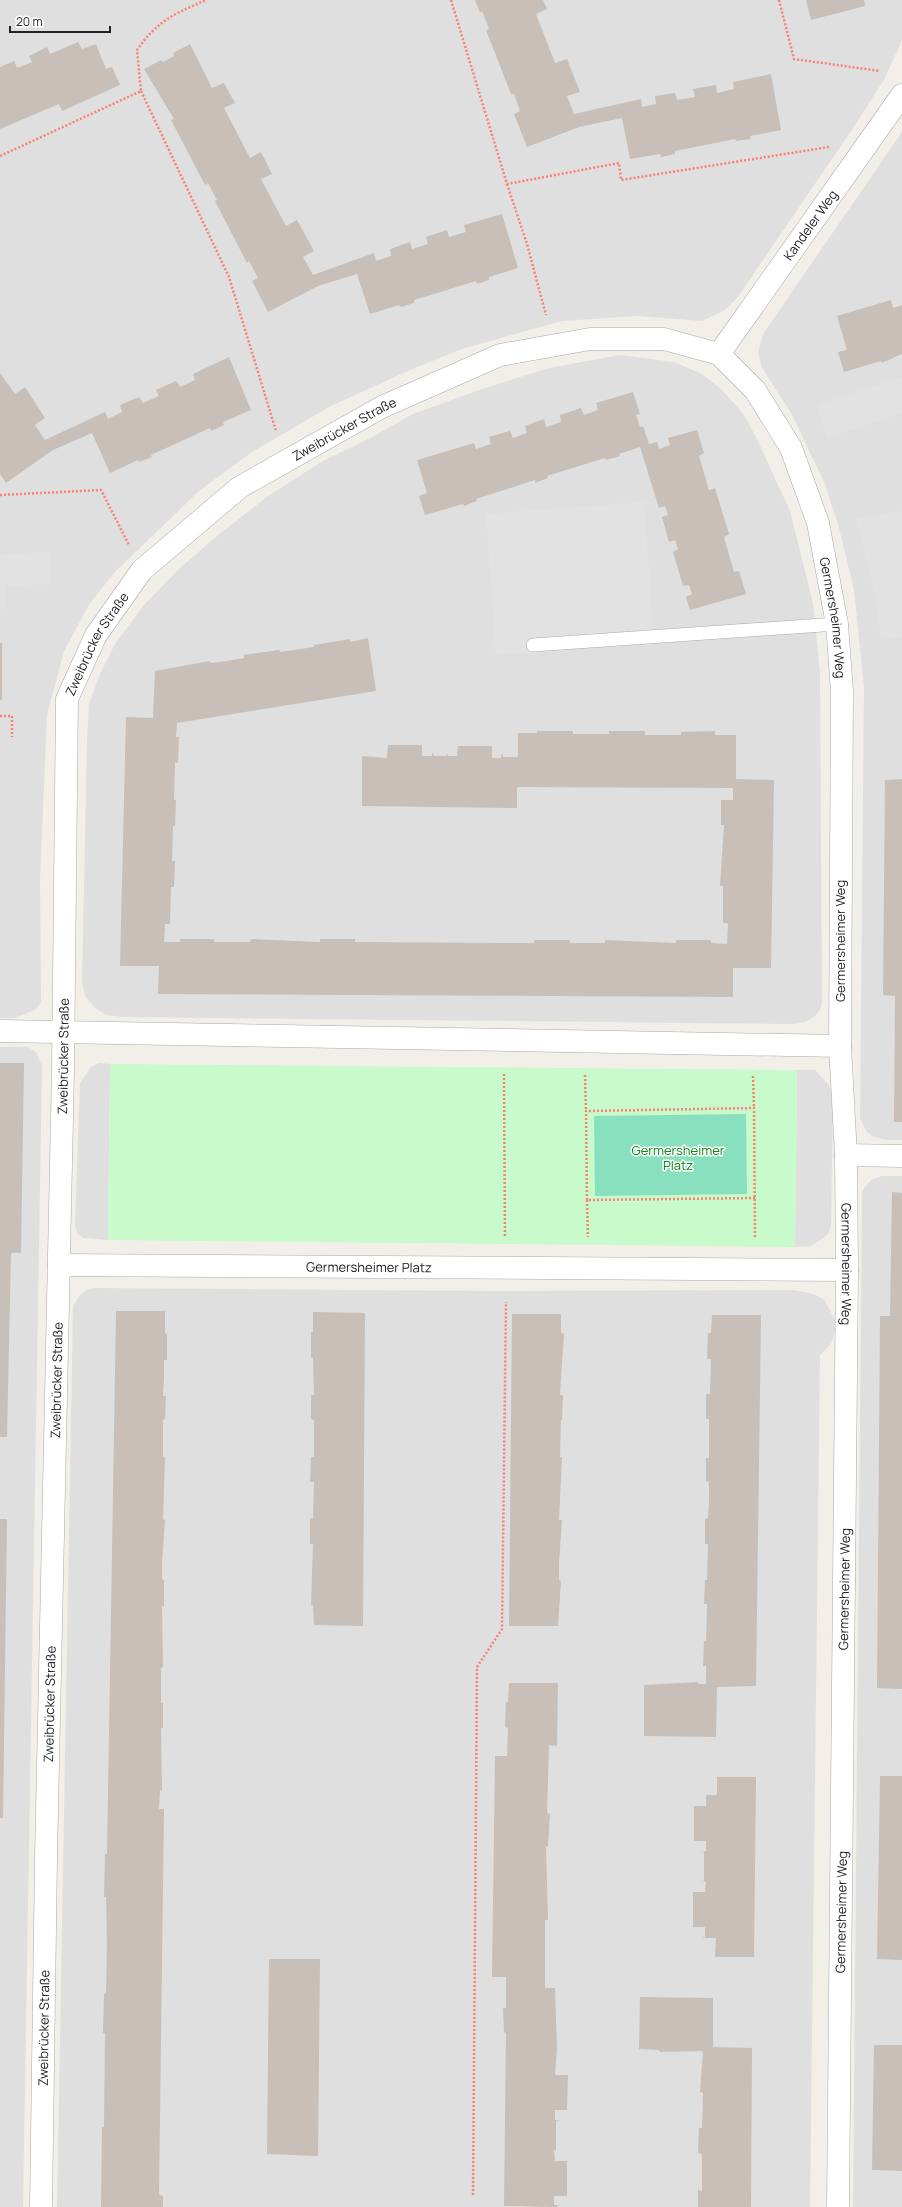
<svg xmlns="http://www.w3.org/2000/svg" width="902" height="2207" viewBox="0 0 902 2207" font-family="Manrope,sans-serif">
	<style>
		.residential { fill: #e0dfdf }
		.park { fill: #c8facc }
		.pitch { fill: #88e0be }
		.parking { fill: #e2e2e2 }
		.building { fill: #c7bfb8 }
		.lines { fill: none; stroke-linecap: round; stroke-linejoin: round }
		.lane-casing { stroke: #a9a9a9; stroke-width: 14 }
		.street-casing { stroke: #a9a9a9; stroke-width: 23 }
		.path { stroke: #fa8072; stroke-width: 2.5; stroke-dasharray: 2 2; stroke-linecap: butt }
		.lane { stroke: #fff; stroke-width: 13 }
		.street { stroke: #fff; stroke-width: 22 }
		.labels { text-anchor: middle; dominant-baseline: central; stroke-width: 3; stroke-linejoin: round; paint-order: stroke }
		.street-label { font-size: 13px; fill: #222; stroke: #fff }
		.park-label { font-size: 13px; fill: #0c8416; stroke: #fff }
	</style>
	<rect width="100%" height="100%" fill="#f2efe9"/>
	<path class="residential" d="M0 0H902V40L885 78 855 125 738 297 725 310 702 321 637 316 562 321 462 349 410 370 331 406 252 452 199 491 115 572 90 603 64 651 47 715 40 879 41 1002 36 1009 25 1014 14 1018H0Z
		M902 132V1140H885L872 1136 866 1131 860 1118 864 688 854 590 839 528 825 484 791 413 762 368 758 353 763 334Z
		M620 355 674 362 702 374 720 388 742 412 756 437 790 511 813 603 820 672 822 1001 821 1008 815 1016 805 1022 793 1024 122 1017 106 1015 95 1008 85 996 82 982 87 741 89 704 100 674 115 644 143 606 180 568 217 536 268 496 323 461 374 436 413 414 482 389 549 368Z
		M0 1047H28L36 1052 42 1066 23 2207H0Z
		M99 1063 110 1064 108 1240 83 1238 77 1233 75 1226 80 1083 91 1067Z
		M797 1070H815L829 1085 833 1097 831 1227 828 1234 821 1240 810 1246 795 1247Z
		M882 1176H902V2207H853L862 1191 871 1180Z
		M96 1288 500 1291 793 1290 810 1293 824 1299 835 1320V1331L831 1344 820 1355 810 2207H57L73 1306 80 1295 86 1290Z"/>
	<path class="park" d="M110 1064 797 1070 795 1247 108 1240Z"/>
	<path class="pitch" d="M746 1114 747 1194 595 1196 594 1116Z"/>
	<path class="parking" d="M902 377V413L827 438 816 405Z
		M644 502 654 644 496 655 486 514Z
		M902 511V638L881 639 875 594 856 518Z
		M49 552 51 584 5 586 6 609H0V554Z"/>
	<path class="building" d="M475 0H543L547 9 536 14 555 63 567 59 580 92 567 96 574 114 641 99 642 107 656 104 655 96 675 93 677 100 695 97 693 89 716 85 717 93 734 89 733 82 771 74 781 130 750 136 751 139 736 141 735 139 675 151V154L661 157 660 154 630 159 622 118 579 127 527 147 514 114 520 111 514 94H511L486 30 489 29 482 11 480 13Z
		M806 0H864L865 6 811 20Z
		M78 42 82 49 96 44 106 69 112 67 120 85 62 111 59 104 0 129V67L14 61 17 68 32 62 29 56 47 47 50 54Z
		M190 44 212 88 224 83 235 103 224 108 250 158 261 152 272 174 261 179 286 226 297 220 314 251 303 257 313 275 374 253 376 261 391 256 390 249 410 242 412 249 428 244 426 237 447 230 449 237 466 232 464 225 502 214 518 268 489 277V280L477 284 476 281 414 300V303L401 307 399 305 370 314 357 274 318 286 268 312 252 281 258 278 249 261 247 263 215 201 217 200 208 183 205 185 171 120 174 119 144 69 161 60 163 62 174 56 173 53Z
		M891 300 893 308 902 305V354L882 363 881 361 844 372 838 352 847 350 837 316Z
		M229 357 251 410 223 422 224 425 211 431 210 428 151 455 152 457 139 462 138 460 110 473 92 433 53 450 6 483 0 474V373L15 394 25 387 45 418 35 425 45 440 105 412 108 419 122 412 120 405 139 397 143 403 159 396 156 390 176 381 180 387 195 380 193 374Z
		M633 392 640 414 636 415 640 427 643 426 649 444 657 442 659 449 670 445 668 438 697 430 704 453 699 456 709 490 715 488 729 534 724 537 734 572 739 571 746 594 690 610 686 597 692 594 689 585 683 586 673 552 678 549 675 540 669 542 662 517 668 515 665 506 659 508 640 447 619 454 620 456 606 460 605 458 547 476 548 478 535 483V480L476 499 477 501 464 506 463 504 425 515 419 496 427 493 417 460 474 443 476 449 491 444 489 437 510 431 513 438 527 433 525 426 544 419 546 427 561 422 560 415 581 408 584 415 598 410 596 403Z
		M368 638 376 691 177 723 176 737H179L178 763 175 762 174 800H176L175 826H173L172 861H175L174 887H171L170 924H165L164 942H180V939H214V942H250L251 939 320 942V939H355V942L519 943H534V940H570V943H605V940L676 943V940H711V943L727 944 728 923H723V886H720L724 825H721V800H733V788L517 787V808L362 806V756L387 758 388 745H422V756H432V753L434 754V756H446L448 754V756H457L458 746H492V758H501L502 752 503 757H518V733H537V731H573V734H609V731H645V735H681V732L715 731V735H736V779L774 780 771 968H733V997L158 994 159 966H120L126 717 153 718 155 671 210 661 211 663 227 661 244 658V655L279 650 280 652 314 647V645L350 639V642Z
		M0 643H2V700H0Z
		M902 779V1122H894L895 996 883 995 885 780Z
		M0 1063H24L21 1253H11L7 1437H0Z
		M892 1192 902 1193V1689L877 1688 880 1316H890Z
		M116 1311H165V1333L167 1334V1360H164V1378L163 1396H166L165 1419 163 1420V1457H165L163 1519 165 1520 162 1563V1579L164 1580V1606H162L163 1667 161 1668V1703H163V1728H161L162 1791 160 1790 159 1809H164L159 2195 163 2196V2207H101L102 2127H104L105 2033H103L104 1994 106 1993 107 1944 106 1897H104L105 1854H107Z
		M313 1312 365 1313 363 1626 314 1625 313 1605H311L313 1544H310V1518L313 1519 314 1482H310L311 1457H314V1420L311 1419V1395H314L313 1358H311V1332H313Z
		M512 1314H561V1333L564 1334 561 1377 560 1395H563L562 1420H561L560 1457H562L559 1520H562L559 1563V1580L561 1581 558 1626H509Z
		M712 1315H761L756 1686 717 1687 716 1737 644 1736V1685L698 1682V1684H706V1666H703L704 1641H706L707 1604H704L705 1580H707L708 1544H705V1519L708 1518 709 1500V1482L706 1481V1458H709V1419H706V1394H710L711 1359H707L708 1333H711Z
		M0 1519H7L3 1818H0Z
		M509 1683H558L557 1746 549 1745 547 1813 550 1814 548 1846 546 1847 548 1920H545V1988H555L557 2049 555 2075H568L567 2110H555V2120L560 2121H556V2150H554L555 2161H567V2196H554V2205H560L556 2207 504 2206 506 2033 504 2032 503 2008H506V1977H492L493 1903 495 1756H507L508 1728 505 1727 506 1702H508Z
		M880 1776H902V1960L877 1959Z
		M717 1777H756L754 1957H715L716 1938H701L705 1937V1927H693V1892H705L706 1882 701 1881H704V1852H701L706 1851V1841H694V1806H706V1795H717Z
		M269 1959H320L318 2156 267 2154Z
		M640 1997 713 1998V2047L752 2048 751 2207H698V2190L702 2191V2154L698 2153 699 2128H702L703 2093 700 2092 703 2051 660 2052 659 2050 639 2049Z
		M874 2045H902V2171L872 2170Z"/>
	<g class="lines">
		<g class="lane-casing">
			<path id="lane" d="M533 645 837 624"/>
		</g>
		<g class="street-casing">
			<g id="street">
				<path id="s1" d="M719 354 902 95"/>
				<path d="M0 1031 840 1046"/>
				<path d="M846 1155 902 1156"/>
				<path id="s2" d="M59 1265 847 1270"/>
				<path id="s3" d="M41 2207 46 1858 63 1071 67 699 96 635 142 570 240 487 382 407 500 355 590 339H664L719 354 755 390 791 448 818 523 837 624 842 692 840 1046 846 1155 847 1270 838 2207"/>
			</g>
		</g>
		<path class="path" d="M451 0 507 184 619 163 621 180 829 147
			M779 0 794 59 880 71
			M141 91 229 277 276 431
			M0 156 141 91 137 50C157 21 174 14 206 0
			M507 184 527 244 546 315
			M0 495 101 490 129 545
			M0 716H12V737
			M504 1074 505 1237
			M585 1075 586 1111
			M753 1076 754 1108
			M755 1198 587 1200 586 1111 754 1108 755 1238
			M587 1200 588 1237
			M473 2195 477 1667 502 1629 506 1302"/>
		<use href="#lane" class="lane"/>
		<use href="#street" class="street"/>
	</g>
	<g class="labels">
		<g class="street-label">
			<text stroke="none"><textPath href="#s1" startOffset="158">Kandeler Weg</textPath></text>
			<text stroke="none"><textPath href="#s3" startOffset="1906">Zweibrücker Straße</textPath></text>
			<text stroke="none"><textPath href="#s3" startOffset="2596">Germersheimer Weg</textPath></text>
			<text stroke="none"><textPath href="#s3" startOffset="1571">Zweibrücker Straße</textPath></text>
			<text transform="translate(840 941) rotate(-90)">Germersheimer Weg</text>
			<text stroke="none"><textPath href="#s3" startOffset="1151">Zweibrücker Straße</textPath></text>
			<text stroke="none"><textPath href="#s3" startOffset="3243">Germersheimer Weg</textPath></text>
			<text stroke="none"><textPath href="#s2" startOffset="310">Germersheimer Platz</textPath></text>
			<text stroke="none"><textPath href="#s3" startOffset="827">Zweibrücker Straße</textPath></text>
			<text transform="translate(844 1589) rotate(-89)">Germersheimer Weg</text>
			<text stroke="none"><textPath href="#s3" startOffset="503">Zweibrücker Straße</textPath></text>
			<text transform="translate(841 1912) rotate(-89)">Germersheimer Weg</text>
			<text stroke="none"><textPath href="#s3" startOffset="179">Zweibrücker Straße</textPath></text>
		</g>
		<g class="park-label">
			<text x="678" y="1150">Germersheimer<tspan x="678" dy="15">Platz</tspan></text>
		</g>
	</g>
	<path d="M10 26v6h100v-6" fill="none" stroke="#222222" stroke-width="2"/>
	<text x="16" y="26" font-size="12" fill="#222222" stroke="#ffffff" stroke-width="3" paint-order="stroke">20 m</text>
</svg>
